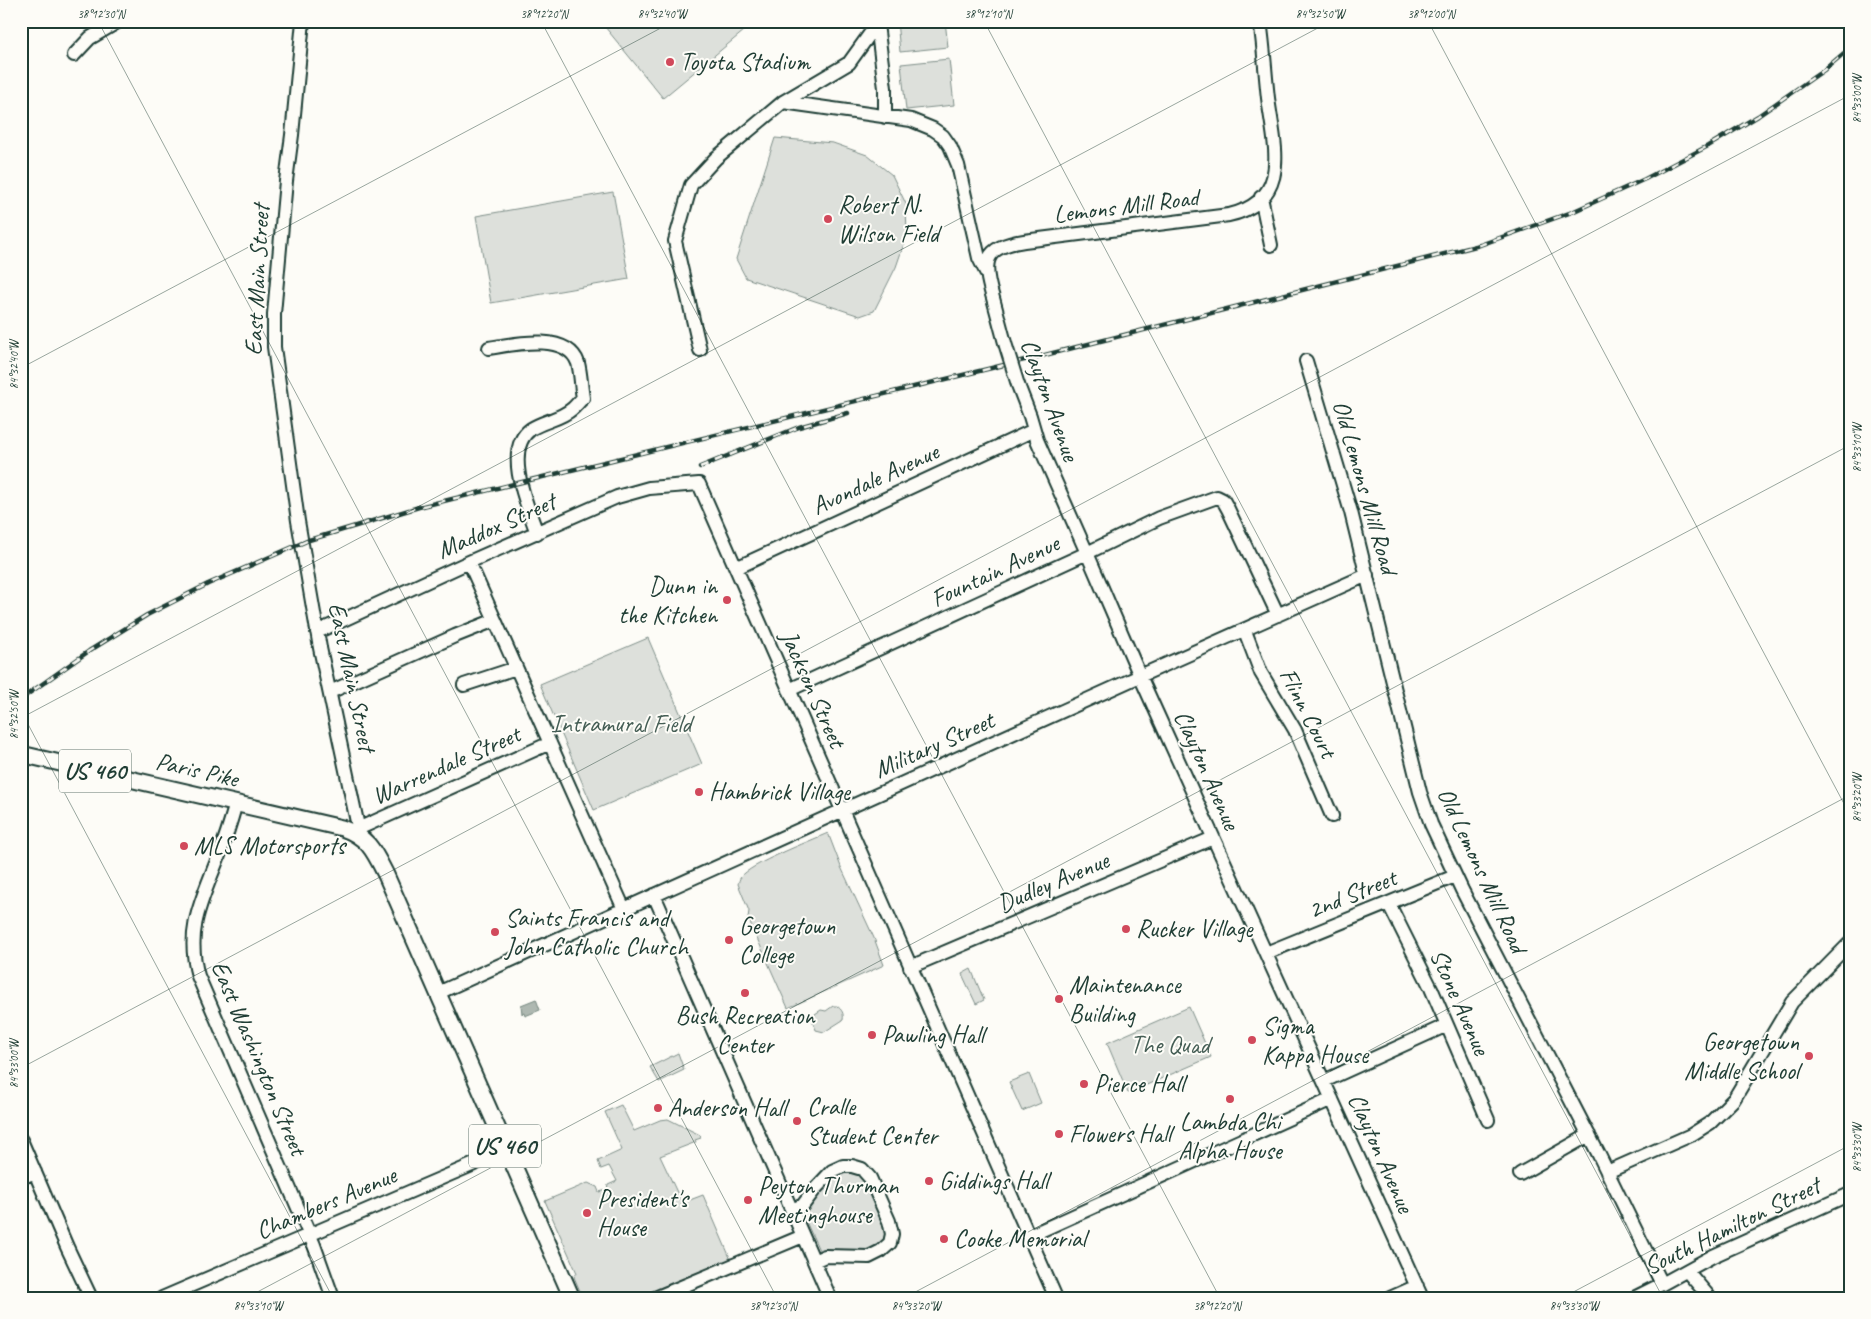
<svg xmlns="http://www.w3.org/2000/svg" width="1871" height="1319" viewBox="0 0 1871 1319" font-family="Caveat,sans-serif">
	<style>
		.green { fill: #dde0db; stroke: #7e8e88 }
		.water { fill: #aeb8b1; stroke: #75877f }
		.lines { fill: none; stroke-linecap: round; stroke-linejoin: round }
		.minor-casing { stroke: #1f3d34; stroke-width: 16 }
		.major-casing { stroke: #1f3d34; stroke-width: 19 }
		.minor { stroke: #fdfcf7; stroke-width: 12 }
		.major { stroke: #fdfcf7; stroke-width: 15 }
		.rail-casing { stroke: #1f3d34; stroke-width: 4.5 }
		.rail { stroke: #fdfcf7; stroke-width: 2.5; stroke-dasharray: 8; stroke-linecap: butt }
		.minor-bridge-casing { stroke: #1f3d34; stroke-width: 16; stroke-linecap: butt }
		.minor-bridge { stroke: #fdfcf7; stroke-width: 12 }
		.ticks { fill: none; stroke: #1f3d34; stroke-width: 1; stroke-opacity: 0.45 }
		.poi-dot { fill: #d1495b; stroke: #fdfcf7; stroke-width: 2 }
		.labels { text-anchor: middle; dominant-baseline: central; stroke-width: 4; stroke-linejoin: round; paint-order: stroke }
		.shield { fill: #fdfcf7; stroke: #62766e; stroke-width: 1 }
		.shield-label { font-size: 24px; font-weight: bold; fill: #1f3d34 }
		.poi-label { font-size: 25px; fill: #1f3d34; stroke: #fdfcf7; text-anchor: start }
		.street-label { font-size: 25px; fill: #1f3d34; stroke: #fdfcf7 }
		.park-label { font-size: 25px; fill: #455e55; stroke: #fdfcf7 }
		.neatline { fill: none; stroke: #1f3d34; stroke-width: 2 }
		.ticks-label { font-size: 12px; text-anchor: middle; fill: #1f3d34 }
	</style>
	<rect width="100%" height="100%" fill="#fdfcf7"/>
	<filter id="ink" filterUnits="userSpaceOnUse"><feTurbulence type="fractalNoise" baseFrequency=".02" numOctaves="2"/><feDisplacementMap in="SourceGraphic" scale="10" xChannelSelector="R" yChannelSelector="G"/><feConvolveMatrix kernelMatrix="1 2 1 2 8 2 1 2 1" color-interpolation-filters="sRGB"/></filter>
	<g filter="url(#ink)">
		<path class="green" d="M612 21H756L663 98 605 27Z
			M897 21H945L948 47 900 52Z
			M949 59 954 105 906 110 901 64Z
			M775 138 833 143 867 155 892 175 906 204 907 235 896 267 874 311 860 316 746 278 736 259Z
			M613 192 629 279 491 303 476 216Z
			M648 638 702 764 594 810 540 684Z
			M828 833 841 867 874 938 884 965 788 1008 748 918 749 911 738 884C739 882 739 879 741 877 750 864 810 841 828 833Z
			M971 969 984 1000 976 1004 962 974Z
			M833 1006H837C842 1010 844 1013 843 1020L824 1032 816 1030 813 1022 815 1014 821 1010 826 1011Z
			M1189 1007 1211 1057 1128 1093 1107 1043Z
			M678 1053 684 1070 659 1082 650 1067Z
			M1029 1074 1041 1103 1022 1111 1009 1082Z
			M621 1105 634 1131 660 1120 668 1119 700 1135 701 1138 695 1140 696 1142 660 1156 682 1203 703 1195 731 1260 642 1298H583L574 1277 577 1273 545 1201 588 1183 597 1187 599 1192 607 1190 608 1185 617 1181 609 1166 601 1169 598 1161 622 1150 605 1112Z
			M851 1170 864 1176 887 1225V1234L883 1245 858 1255 819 1250 802 1213 820 1189 839 1172Z"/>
		<path class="water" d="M536 999 540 1010 525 1016 524 1013 522 1014 521 1005Z"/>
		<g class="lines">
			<g class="minor-casing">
				<path id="minor" d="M303 21 292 135 286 181 274 314V347L298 521 320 648 360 836
					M877 24 885 88V117
					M74 55 90 38 119 21
					M783 102 911 120 933 129 943 136 950 146 958 165 979 258 986 272
					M1261 197 1271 245
					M1005 343C1001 328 997 313 993 298 982 262 983 247 1024 241L1229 215C1293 200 1274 145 1268 98 1265 72 1264 47 1260 21
					M489 348C513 344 567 332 578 363 581 374 581 387 583 398 579 401 576 406 572 409 561 419 543 421 531 429 502 449 528 508 537 533
					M700 350 675 241 691 185 716 158 783 102 849 63 877 24V21
					M1306 361 1351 512 1420 792 1431 824 1462 890 1599 1155 1662 1284
					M1018 385 1030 416 1037 440 1087 553 1140 676 1422 1298
					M469 562 624 909
					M736 568 1034 430
					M1245 631 1261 673 1295 730 1332 816
					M317 632 469 562 617 497 649 488 699 484 1056 1298
					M464 685 516 668
					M789 690 1087 553 1159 518 1217 497 1223 500 1228 509 1278 615
					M330 692 455 636 495 620
					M236 803C231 821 225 840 218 858 202 900 185 930 198 976L314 1245 333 1298
					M360 828 550 743
					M654 895 830 1298
					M1389 904 1431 988 1488 1120
					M1266 953 1455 876
					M910 967 1213 838
					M438 993 1140 676 1367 575
					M1324 1081 1447 1025
					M21 1140 67 1247 91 1298
					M1607 1172 1691 1135 1710 1123 1734 1099 1792 1002 1850 943
					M1520 1174 1589 1135
					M21 1178 35 1172
					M792 1210 803 1205 815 1189 832 1171 843 1166H852L862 1169 870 1178 889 1221 892 1234 890 1243 881 1251 869 1257 825 1256 814 1261
					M1029 1236 1332 1099
					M1687 1271 1710 1298
					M162 1298 507 1150
					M655 1298 803 1236
					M1390 1298 1417 1286
					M1634 1298 1662 1284 1713 1256 1850 1194"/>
			</g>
			<g class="major-casing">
				<path id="major" d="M21 754 342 828C368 837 374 851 386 875L572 1298"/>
			</g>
			<use href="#minor" class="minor"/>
			<use href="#major" class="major"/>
			<g class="rail-casing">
				<path id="rail" d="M700 467 799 427 848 413
					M21 699 89 651 147 615 208 584 309 540 419 507 1037 357 1480 245 1572 212 1645 179 1708 146 1758 116 1824 70 1850 48"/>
			</g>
			<use href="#rail" class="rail"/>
			<g class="minor-bridge-casing">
				<path id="minor-bridge" d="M1005 343 1018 385"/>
			</g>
			<use href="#minor-bridge" class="minor-bridge"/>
		</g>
	</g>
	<path class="ticks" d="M98 21 777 1298M541 21 1220 1298M984 21 1663 1298M1428 21 1850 815M21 368 674 21M21 711 333 1298M21 718 1331 21M21 1068 1850 95M246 1298 1850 445M904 1298 1850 795M1562 1298 1850 1145"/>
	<g class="poi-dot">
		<circle cx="670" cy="62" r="5"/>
		<circle cx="828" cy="219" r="5"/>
		<circle cx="727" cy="600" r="5"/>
		<circle cx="699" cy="792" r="5"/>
		<circle cx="184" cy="846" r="5"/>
		<circle cx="1126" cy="929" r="5"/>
		<circle cx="495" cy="932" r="5"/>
		<circle cx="729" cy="940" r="5"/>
		<circle cx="745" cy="993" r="5"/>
		<circle cx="1059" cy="999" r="5"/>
		<circle cx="872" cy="1035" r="5"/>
		<circle cx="1252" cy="1040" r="5"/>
		<circle cx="1809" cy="1056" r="5"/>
		<circle cx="1084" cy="1084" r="5"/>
		<circle cx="1230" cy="1099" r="5"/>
		<circle cx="658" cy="1108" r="5"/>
		<circle cx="797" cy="1121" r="5"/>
		<circle cx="1059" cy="1134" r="5"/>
		<circle cx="929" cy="1181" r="5"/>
		<circle cx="748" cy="1200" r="5"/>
		<circle cx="587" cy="1213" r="5"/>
		<circle cx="944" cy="1239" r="5"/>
	</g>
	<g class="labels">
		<g class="shield">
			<rect x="59" y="749.5" width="72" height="43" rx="4"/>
			<rect x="469" y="1124.5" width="72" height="43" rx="4"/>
		</g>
		<g class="shield-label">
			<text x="95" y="771">US 460</text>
			<text x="505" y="1146">US 460</text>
		</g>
		<g class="poi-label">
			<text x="680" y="62">Toyota Stadium</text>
			<text x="838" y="205">Robert N.<tspan x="838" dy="29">Wilson Field</tspan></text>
			<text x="717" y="586" text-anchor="end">Dunn in<tspan x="717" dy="29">the Kitchen</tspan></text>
			<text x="709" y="792">Hambrick Village</text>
			<text x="194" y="846">MLS Motorsports</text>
			<text x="505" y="918">Saints Francis and<tspan x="505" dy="29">John Catholic Church</tspan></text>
			<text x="739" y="926">Georgetown<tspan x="739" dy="29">College</tspan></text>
			<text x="1136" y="929">Rucker Village</text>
			<text x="1069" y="985">Maintenance<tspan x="1069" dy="29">Building</tspan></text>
			<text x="745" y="1016" text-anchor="middle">Bush Recreation<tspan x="745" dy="29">Center</tspan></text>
			<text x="1262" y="1026">Sigma<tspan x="1262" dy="29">Kappa House</tspan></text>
			<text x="882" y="1035">Pawling Hall</text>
			<text x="1799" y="1042" text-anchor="end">Georgetown<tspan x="1799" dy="29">Middle School</tspan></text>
			<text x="1094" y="1084">Pierce Hall</text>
			<text x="807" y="1107">Cralle<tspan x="807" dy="29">Student Center</tspan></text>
			<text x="668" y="1108">Anderson Hall</text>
			<text x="1230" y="1122" text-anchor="middle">Lambda Chi<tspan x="1230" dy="29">Alpha House</tspan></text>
			<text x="1069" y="1134">Flowers Hall</text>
			<text x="939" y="1181">Giddings Hall</text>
			<text x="758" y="1186">Peyton Thurman<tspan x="758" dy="29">Meetinghouse</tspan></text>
			<text x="597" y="1199">President's<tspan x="597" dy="29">House</tspan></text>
			<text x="954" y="1239">Cooke Memorial</text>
		</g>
		<g class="street-label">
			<text transform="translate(1126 206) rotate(-7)">Lemons Mill Road</text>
			<text transform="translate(257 280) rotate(-87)">East Main Street</text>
			<text transform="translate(1050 400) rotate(70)">Clayton Avenue</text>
			<text transform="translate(875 479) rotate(-25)">Avondale Avenue</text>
			<text transform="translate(1365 487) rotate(74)">Old Lemons Mill Road</text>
			<text transform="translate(496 526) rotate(-24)">Maddox Street</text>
			<text transform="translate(995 571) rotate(-25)">Fountain Avenue</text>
			<text transform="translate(352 677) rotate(78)">East Main Street</text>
			<text transform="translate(813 689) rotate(66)">Jackson Street</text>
			<text transform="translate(1308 713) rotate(63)">Flinn Court</text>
			<text transform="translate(934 745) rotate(-24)">Military Street</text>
			<text transform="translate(446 765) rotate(-24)">Warrendale Street</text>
			<text transform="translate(197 770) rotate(13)">Paris Pike</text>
			<text transform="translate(1207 770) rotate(66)">Clayton Avenue</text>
			<text transform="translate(1482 870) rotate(65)">Old Lemons Mill Road</text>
			<text transform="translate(1053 882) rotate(-23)">Dudley Avenue</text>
			<text transform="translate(1352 894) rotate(-22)">2nd Street</text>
			<text transform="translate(1460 1002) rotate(66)">Stone Avenue</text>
			<text transform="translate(259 1058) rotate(67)">East Washington Street</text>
			<text transform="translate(1381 1153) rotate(66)">Clayton Avenue</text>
			<text transform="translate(326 1203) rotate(-23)">Chambers Avenue</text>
			<text transform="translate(1732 1226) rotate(-26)">South Hamilton Street</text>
		</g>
		<g class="park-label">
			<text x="621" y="724">Intramural Field</text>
			<text x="1170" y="1045">The Quad</text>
		</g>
	</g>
	<rect width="1871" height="1319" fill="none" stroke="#fdfcf7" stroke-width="55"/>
	<rect x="28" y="28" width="1816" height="1264" class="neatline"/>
	<g class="ticks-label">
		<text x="101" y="18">38°12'30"N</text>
		<text x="544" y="18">38°12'20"N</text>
		<text x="662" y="18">84°32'40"W</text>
		<text x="988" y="18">38°12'10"N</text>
		<text x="1320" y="18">84°32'50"W</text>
		<text x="1431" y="18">38°12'00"N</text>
		<text transform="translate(1857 99) rotate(-90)" y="4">84°33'00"W</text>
		<text transform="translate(14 365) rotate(-90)" y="4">84°32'40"W</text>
		<text transform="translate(1857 448) rotate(-90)" y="4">84°33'10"W</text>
		<text transform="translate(14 715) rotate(-90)" y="4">84°32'50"W</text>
		<text transform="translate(1857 798) rotate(-90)" y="4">84°33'20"W</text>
		<text transform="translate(14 1064) rotate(-90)" y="4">84°33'00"W</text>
		<text transform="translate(1857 1148) rotate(-90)" y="4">84°33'30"W</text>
		<text x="258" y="1310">84°33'10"W</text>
		<text x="773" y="1310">38°12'30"N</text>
		<text x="916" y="1310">84°33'20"W</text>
		<text x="1217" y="1310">38°12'20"N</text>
		<text x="1574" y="1310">84°33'30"W</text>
	</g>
</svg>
